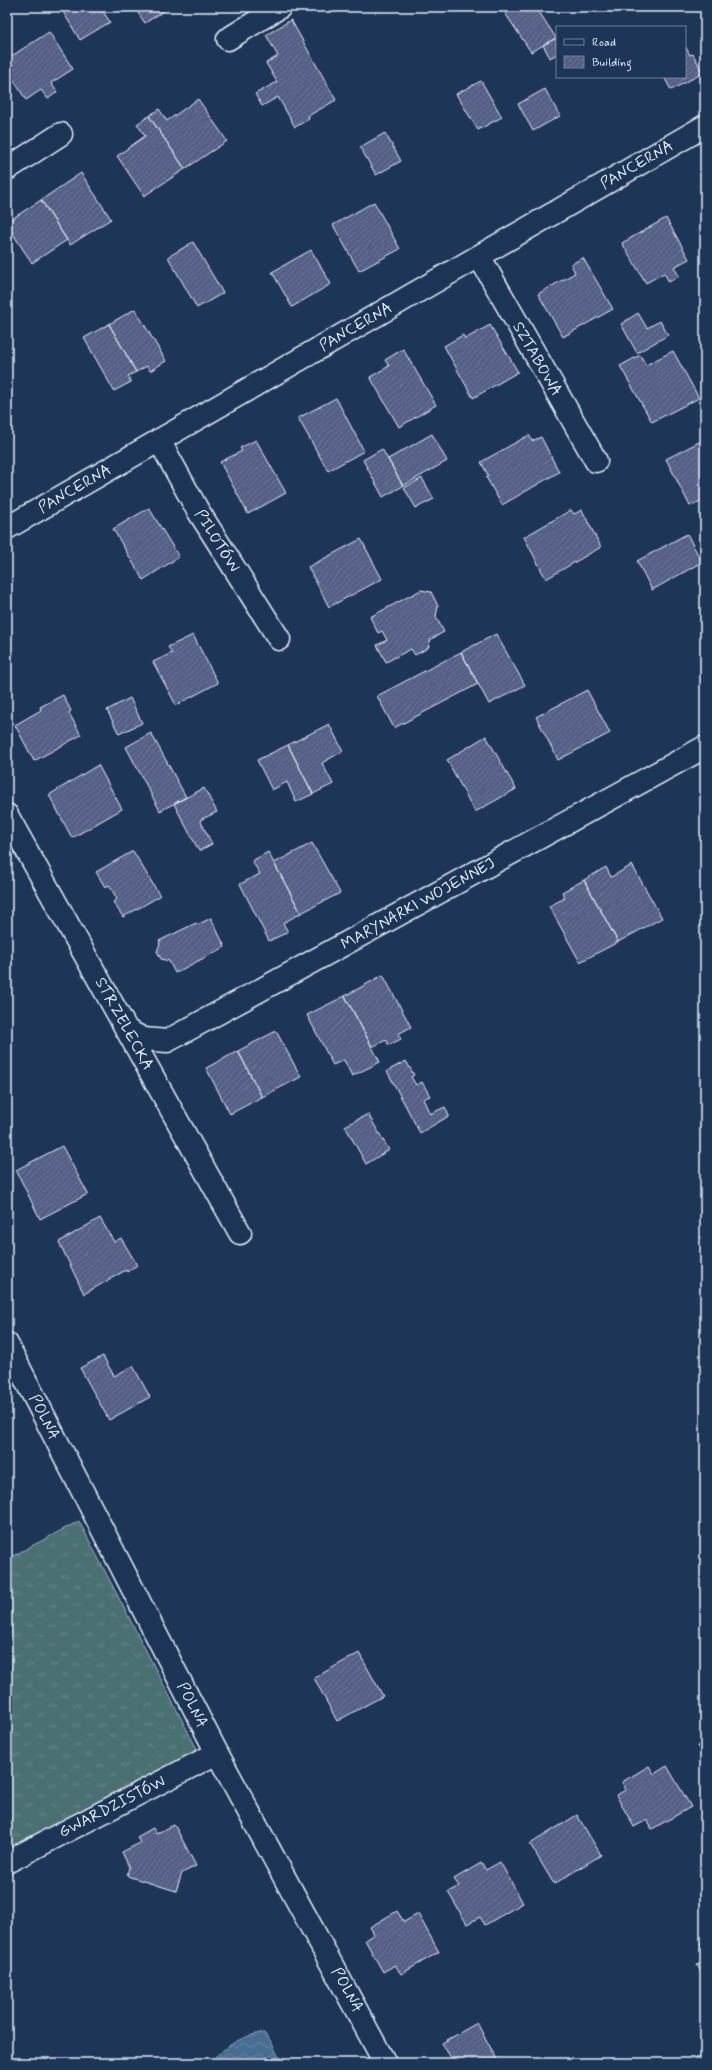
<svg xmlns="http://www.w3.org/2000/svg" width="712" height="2070" viewBox="0 0 712 2070" font-family="Mynerve,sans-serif">
	<style>
		.grass { fill: url(#grass-tufts); stroke: #9ab0b6 }
		.water { fill: url(#water-waves); stroke: #88a2ba }
		.building { fill: url(#building-hatch); stroke: #e8f1f8 }
		.lines { fill: none; stroke-linecap: round; stroke-linejoin: round }
		.minor-casing { stroke: #e8f1f8; stroke-width: 25 }
		.minor { stroke: #1d3557; stroke-width: 22 }
		.labels { text-anchor: middle; dominant-baseline: central; stroke-width: 3; stroke-linejoin: round; paint-order: stroke }
		.street-label { font-size: 16px; fill: #e8f1f8; stroke: #1d3557 }
	</style>
	<defs>
		<pattern id="grass-tufts" width="24" height="20" patternUnits="userSpaceOnUse"><rect width="24" height="20" fill="#4c7073"/><path d="M3 7l-1-3M5 7V3M7 7l1-3M15 17l-1-3M17 17v-4M19 17l1-3" fill="none" stroke="#668588"/></pattern>
		<pattern id="water-waves" width="16" height="10" patternUnits="userSpaceOnUse"><rect width="16" height="10" fill="#486d90"/><path d="M0 5q4-4 8 0t8 0" fill="none" stroke="#6282a0"/></pattern>
		<pattern id="building-hatch" width="6" height="6" patternUnits="userSpaceOnUse"><rect width="6" height="6" fill="#555f86"/><path d="M-1 1l2-2M0 6l6-6M5 7l2-2" fill="none" stroke="#6d7698"/></pattern>
	</defs>
	<rect width="100%" height="100%" fill="#1d3557"/>
	<filter id="ink" filterUnits="userSpaceOnUse"><feTurbulence type="fractalNoise" baseFrequency=".025" numOctaves="2"/><feDisplacementMap in="SourceGraphic" scale="8" xChannelSelector="R" yChannelSelector="G"/><feConvolveMatrix kernelMatrix="1 2 1 2 8 2 1 2 1" color-interpolation-filters="sRGB"/></filter>
	<g filter="url(#ink)">
		<path class="grass" d="M79 1521 198 1751 7 1849V1559Z"/>
		<path class="water" d="M264 2033 270 2040 282 2063H209C223 2048 243 2034 264 2033Z"/>
		<path class="building" d="M60 7H100L110 22 80 40Z
			M134 7H170L145 23Z
			M501 7H536L556 38 531 52Z
			M291 20 336 100 308 116 309 119 295 127 278 97 262 106 255 94 277 82 266 63 278 56 266 35Z
			M49 32 73 69 51 83 57 92 48 99 41 90 26 100 13 79 9 81 7 78V52L10 57Z
			M556 38 557 54 550 58 543 45Z
			M685 46 690 55 693 54 703 73 671 90 664 77H685Z
			M481 81 502 117 478 130 456 94Z
			M545 89 560 116 533 131 518 104Z
			M198 99 227 141 185 169 149 116 159 109 167 121Z
			M149 116 185 169 144 196 117 156 145 136 137 124Z
			M385 133 401 161 376 175 360 147Z
			M81 173 111 219 70 245 41 200Z
			M41 200 67 240 32 263 7 225V222Z
			M374 202 400 249 359 271 333 225Z
			M666 218 689 259 674 267 679 276 669 282 664 273 646 283 622 243Z
			M193 242 223 293 197 308 168 257Z
			M311 250 331 284 292 307 272 272Z
			M583 258 613 309 563 337 538 294 575 273 571 264Z
			M135 309 166 361 150 371 147 366 136 372 109 324Z
			M638 313 647 328 660 321 668 335 637 353 621 324Z
			M109 324 136 372 128 376 131 382 114 391 84 338Z
			M490 325 518 372 473 398 444 346 463 335 465 339Z
			M403 349 436 405 399 427 370 377 389 366 385 360Z
			M673 351 699 398 652 422 620 366 640 355 646 365Z
			M336 398 364 451 328 471 298 418Z
			M432 434 447 461 403 486 388 459Z
			M529 435 532 441 541 437 559 472 502 505 486 477 488 475 481 462Z
			M705 439V499L690 506 666 459Z
			M256 440 286 493 248 514 220 462 242 451 240 448Z
			M382 449 403 486 383 497 363 460Z
			M422 478 434 499 416 508 404 488Z
			M149 508 179 557 143 580 113 529Z
			M571 510 574 514 582 510 601 547 546 579 524 537Z
			M687 534 702 562 652 590 637 561Z
			M361 539 382 579 329 607 308 567Z
			M421 590 431 592 438 606 436 617 444 632 431 639 428 648 415 655 411 649 386 662 377 645 387 640 382 631 378 633 370 617Z
			M496 634 525 685 489 704 461 652Z
			M193 635 218 683 176 705 153 662 172 653 168 647Z
			M461 652 478 684 394 728 377 696Z
			M587 690 610 733 558 760 536 717Z
			M63 695 71 711 69 713 81 735 34 761 15 725 41 710 40 707Z
			M130 698 142 723 119 734 107 710Z
			M329 724 343 751 322 763 333 784 313 794 288 745Z
			M151 733 186 797 160 811 126 747Z
			M486 736 516 789 475 812 447 760Z
			M288 745 313 794 296 802 287 782 272 790 257 760Z
			M98 765 122 809 72 838 49 795Z
			M204 788 217 812 200 820 212 844 199 851 174 804Z
			M312 843 340 893 301 913 274 863Z
			M133 851 160 896 123 917 113 902 117 899 109 885 105 887 96 872Z
			M268 852 301 913 283 923 288 932 269 941 240 884 260 874 252 861Z
			M632 865 662 918 618 942 584 880 606 867 611 877Z
			M584 880 618 942 580 962 549 906 565 898 562 892Z
			M211 918 225 947 175 973 169 961 161 959 157 951 160 944 159 941 196 923 197 925Z
			M383 975 411 1027 398 1034 401 1039 389 1045 386 1040 372 1047 345 996Z
			M345 996 380 1062 352 1076 344 1060 333 1065 307 1015Z
			M276 1031 301 1077 262 1097 238 1051Z
			M238 1051 262 1097 230 1114 206 1068Z
			M406 1061 414 1075 411 1077 416 1085 422 1082 430 1096 423 1099 430 1114 445 1107 449 1116 420 1133 387 1071Z
			M368 1114 389 1150 366 1164 345 1126Z
			M62 1146 88 1194 40 1219 16 1170Z
			M100 1218 114 1242 121 1238 137 1265 127 1272 126 1270 84 1294 59 1242Z
			M103 1356 114 1376 133 1366 150 1397 109 1420 80 1368Z
			M359 1653 383 1696 337 1721 314 1678Z
			M705 1742V1760L697 1746Z
			M649 1766 654 1774 667 1766 691 1807 652 1829 647 1820 634 1827 616 1795 626 1790 622 1782Z
			M577 1815 601 1855 554 1884 530 1844Z
			M174 1824 196 1866 182 1873 176 1891 127 1876 129 1867 122 1852 140 1843 137 1837 153 1828 156 1834Z
			M500 1862 523 1903 485 1925 480 1917 467 1924 448 1892 459 1886 454 1879 481 1863 486 1870Z
			M397 1911 404 1922 418 1914 439 1952 401 1974 395 1965 383 1972 365 1940 374 1934 370 1927Z
			M705 1940V1955L700 1943Z
			M705 1960V1981L697 1964Z
			M477 2023 499 2063H454L442 2043Z"/>
		<g class="lines">
			<g class="minor-casing">
				<path id="minor" d="M228 39 280 7
					M7 169 61 134
					M479 256 596 461
					M159 440 197 509 279 639
					M7 528 705 126
					M7 815 240 1233
					M128 1031 144 1039 167 1041 705 747
					M7 1344 217 1753 385 2063
					M7 1862 217 1753"/>
			</g>
			<use href="#minor" class="minor"/>
		</g>
	</g>
	<g class="labels">
		<g class="street-label">
			<text transform="translate(637 165) rotate(-30)">PANCERNA</text>
			<text transform="translate(356 327) rotate(-30)">PANCERNA</text>
			<text transform="translate(537 359) rotate(60)">SZTABOWA</text>
			<text transform="translate(75 489) rotate(-30)">PANCERNA</text>
			<text transform="translate(217 541) rotate(58)">PILOTÓW</text>
			<text transform="translate(418 904) rotate(-29)">MARYNARKI WOJENNEJ</text>
			<text transform="translate(124 1024) rotate(61)">STRZELECKA</text>
			<text transform="translate(44 1417) rotate(63)">POLNA</text>
			<text transform="translate(192 1705) rotate(63)">POLNA</text>
			<text transform="translate(112 1807) rotate(-27)">GWARDZISTÓW</text>
			<text transform="translate(347 1990) rotate(61)">POLNA</text>
		</g>
	</g>
	<rect width="712" height="2070" fill="none" stroke="#1d3557" stroke-width="24"/>
	<rect x="12" y="12" width="688" height="2046" fill="none" stroke="#e8f1f8" stroke-width="1.5" filter="url(#ink)"/>
	<rect x="556" y="26" width="130" height="52" fill="#1d3557" stroke="#6e8097"/>
	<rect x="564" y="39" width="20" height="6" fill="#1d3557" stroke="#6e8097"/>
	<text x="592" y="46" font-size="12" fill="#e8f1f8">Road</text>
	<rect x="564" y="56" width="20" height="12" fill="url(#building-hatch)" stroke="#6e8097"/>
	<text x="592" y="66" font-size="12" fill="#e8f1f8">Building</text>
</svg>
